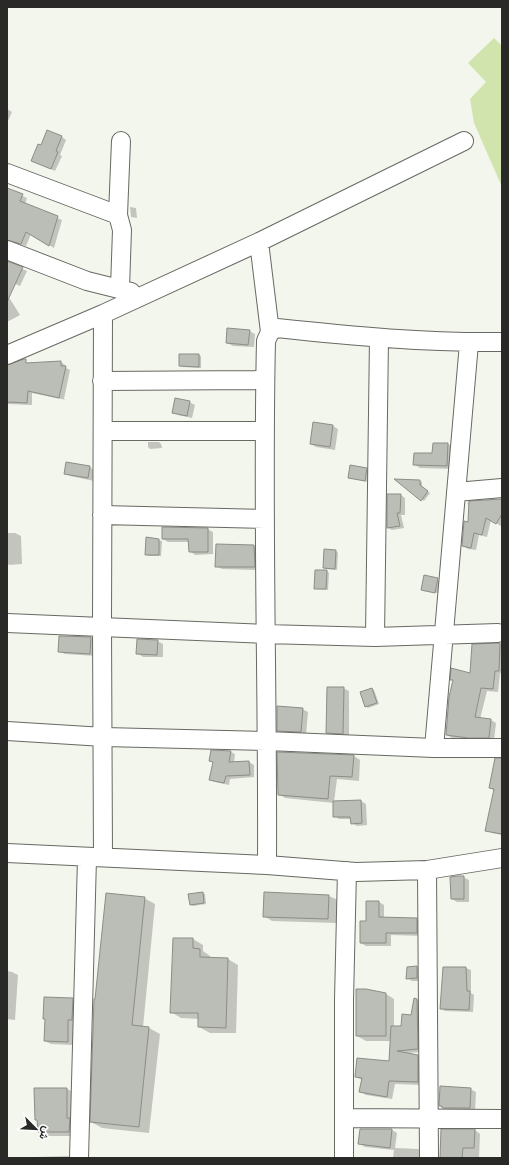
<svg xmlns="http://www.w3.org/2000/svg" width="509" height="1165" viewBox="0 0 509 1165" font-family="Poppins,Vazirmatn,sans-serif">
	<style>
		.green { fill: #d2e4ad }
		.shadow { fill: #0003 }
		.building { fill: #bbbeb6; stroke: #8b8d86 }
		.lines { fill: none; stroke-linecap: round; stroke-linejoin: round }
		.minor-casing { stroke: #676962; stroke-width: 20 }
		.minor { stroke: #fff; stroke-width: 18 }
	</style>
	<rect width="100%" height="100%" fill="#f3f6ed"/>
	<path class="green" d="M494 38 502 46V187L474 123 470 99 486 82 468 63Z"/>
	<path class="shadow" d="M7 109 12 112 7 123Z
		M62 137 66 140 60 155 62 156 55 171 32 161 42 147Z
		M7 189 27 198 25 204 62 220 54 248 31 234 26 246 11 242 7 243Z
		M130 207 136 208 137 218 131 217Z
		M7 262 27 271 20 286 7 280Z
		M7 297 10 299 20 315 7 322Z
		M249 331 255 334 254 347 233 346 227 343Z
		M199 355 201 356V368L182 367 180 366Z
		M61 362 65 365 66 368 70 370 64 399 66 400 32 393V405L7 404V384Z
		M189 402 195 405 192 418 178 415 173 412Z
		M333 426 338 429 335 450 316 447 311 444Z
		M148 442H159L161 444 162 448 150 449 148 447Z
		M448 444 453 447V469L420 468 414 464 433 454Z
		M67 463 90 467 95 471 94 481 70 476 65 473Z
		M366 469 369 470 367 482 349 477Z
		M396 480 420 481 422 482V487L430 493 424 501Z
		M401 495 405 498V515H401L404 528 392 530 388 528Z
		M483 501 502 507V525L501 526 491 520 487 537 479 535 476 550 468 549 463 546 469 523 470 506 467 503Z
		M207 529 213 532V554L195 555 190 551 189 542H168L163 539Z
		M7 533H15L21 536 22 564 9 565 7 563Z
		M147 538 162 541 161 556H149L146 554Z
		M217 545 254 546 260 549V570L222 569 216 566Z
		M336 551 338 553 337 570 326 569 324 568Z
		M327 571 329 573 328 590 317 589 315 588Z
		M425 576 440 581 438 593 424 591Z
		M60 637 91 638 97 641 96 656 65 654 59 651Z
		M157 641 163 644V657H143L137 653Z
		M500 644 502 645V673H500L498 692 487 691 480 719 491 720 496 723 494 740H474L452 738 447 735 454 681 451 679 471 674 473 645Z
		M343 688 349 691V736H332L327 732Z
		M372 689 374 690 379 704 368 708 366 706Z
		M302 709 308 712 306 735 284 734 278 730Z
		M231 752 235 754 234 763 249 762 254 765V777L230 779 229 785 215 782 210 780 214 763 210 760Z
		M354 756 360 760 359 781 337 779 334 802 361 801 366 804 367 825 357 826 352 823 351 819H339L334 816V803L285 798 279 794Z
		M502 759V835L492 833 486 830 495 791 490 788Z
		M463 877 469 880V902H457L452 899Z
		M202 893 205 894 206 904 193 906 191 905Z
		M265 893 329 896 338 900 337 923 272 921 264 916Z
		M144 898 155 904 143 1027 149 1028 160 1034 149 1133 102 1128 91 1122Z
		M379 902 384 905V918L417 919 421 922 422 936 391 935V946H366L361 943 367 922Z
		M193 939 203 945V951L210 956V959H228L238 965 236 1033H210L199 1027V1019L181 1018 171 1012Z
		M417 967 422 970 423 981H412L407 978Z
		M444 968H466L471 970V993L474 995 473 1012 445 1011 441 1008Z
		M7 971 12 972 18 975 15 1020 7 1019Z
		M386 994 394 999V1027H402L412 1016 415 999 423 1003V1052L406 1053 417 1056 423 1059V1085L395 1084 392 1099 366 1095 361 1092 362 1080 356 1077 390 1062 391 1041H366L357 1036Z
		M72 999 78 1003 73 1045 51 1044 45 1041Z
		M35 1089H67L76 1093 77 1136H47L39 1131 38 1121 36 1119Z
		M470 1089 476 1092 475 1111H448L440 1106Z
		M392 1130 397 1133 395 1148 418 1149 424 1152V1158H393L394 1150 365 1147 360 1144Z
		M475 1130 480 1134 479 1158H440Z
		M68 1156 72 1158H35V1157Z"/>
	<path class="building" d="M47 130 62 136 56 151 58 152 51 169 31 161 38 144 41 145Z
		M7 188 23 194 20 201 58 216 49 246 26 232 21 244 7 240Z
		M7 261 23 267 7 302Z
		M227 328 250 330 248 345 226 343Z
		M179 354H199V367L179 366Z
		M24 359H26V363L61 361V366H66L59 398 28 391 27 403 7 402V365Z
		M175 398 190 401 187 416 172 413Z
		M313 422 333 425 330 447 310 444Z
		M433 443H448L447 466 413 465 414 453H432Z
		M66 462 90 466 88 478 64 474Z
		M350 465 367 468 365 481 348 478Z
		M394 479 420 480V485L428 491 421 501Z
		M387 494H401L400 513H397L400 526 387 528Z
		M502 499V514L496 524 486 518 482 535 474 533 471 548 462 546 464 521 468 522 469 501Z
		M162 527 208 528V552H189L188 539H162Z
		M146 537 159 539V555H145Z
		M216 544 254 545 255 567H215Z
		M324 549 336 550 335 569 323 568Z
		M315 570H327L326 589H314Z
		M424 575 438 578 435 593 421 590Z
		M59 636 91 637 90 654 58 652Z
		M137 639 158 640 157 655 136 654Z
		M500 643 499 671H495L493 689 481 688 475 717 491 719 489 738H468L446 735 449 697 453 680H450L451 668 470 673 472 644Z
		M327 687H344L343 734 326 733Z
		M372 688 377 703 365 707 360 692Z
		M277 706 303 708 301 732 277 731Z
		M211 750 231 751 229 762 249 761 250 775 226 776 224 783 209 780 213 762 209 761Z
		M277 752 354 755 352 777 330 776 328 799 278 795Z
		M495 758H502V834L485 831 494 789 489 788Z
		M361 800 362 823 351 824 350 817H333V801Z
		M457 876H464V899H451L450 877Z
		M203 892 204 903 190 905 188 894Z
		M264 892 329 895 328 919 263 917Z
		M106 893 145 897 132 1025 149 1027 139 1127 90 1122 94 999H95Z
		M366 901H379V917L417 918V933H386V943H360V921H366Z
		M173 938H193V948L200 949V957L228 958 226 1028 198 1027V1013H170Z
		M417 966V978L406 979 407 967Z
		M443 967H466L467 991H470L469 1010 440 1009Z
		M356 989H366L386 993V1036H356Z
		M44 997 73 998 72 1020H68V1042L44 1041 45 1019H43Z
		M414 998 417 999 418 1049 397 1051 418 1055V1082L389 1081 387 1097 359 1092 362 1078 355 1077 357 1058 389 1061 391 1026H401L402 1014 411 1015Z
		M440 1086 471 1088 470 1108H442V1106H439Z
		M34 1088H67V1118H70L69 1132H38L37 1120H35Z
		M360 1129H392L390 1148 358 1144Z
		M441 1129H475L474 1148H463L462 1158H440Z"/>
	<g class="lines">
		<g class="minor-casing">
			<path id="minor" d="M7 173 118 215
				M259 242 270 332
				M7 250 87 281 131 292
				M120 288 122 230 118 215 121 141
				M103 314 102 626 103 857
				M7 355 103 314 259 242 464 141
				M102 381 265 380
				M103 431H265
				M456 492 502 488
				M102 515 265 519
				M7 623 266 634 375 637 498 633
				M375 637 379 338
				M7 731 104 737 267 741 434 748H502
				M434 748 469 343
				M7 853 267 865 356 872 427 870 502 858
				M267 865C268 690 262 515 266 341L270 332 277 328C352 336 427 343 502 342
				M427 870 429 1158
				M344 1118 502 1119
				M79 1158 87 858
				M344 1158V1000L347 871"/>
		</g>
		<use href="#minor" class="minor"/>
	</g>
	<rect width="509" height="1165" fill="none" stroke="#292a27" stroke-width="16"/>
	<g transform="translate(36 1129) rotate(114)" stroke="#ffffff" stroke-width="3" paint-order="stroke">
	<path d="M0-3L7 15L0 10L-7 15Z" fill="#292a27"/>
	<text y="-6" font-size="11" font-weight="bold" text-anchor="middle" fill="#292a27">ش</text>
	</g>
</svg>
